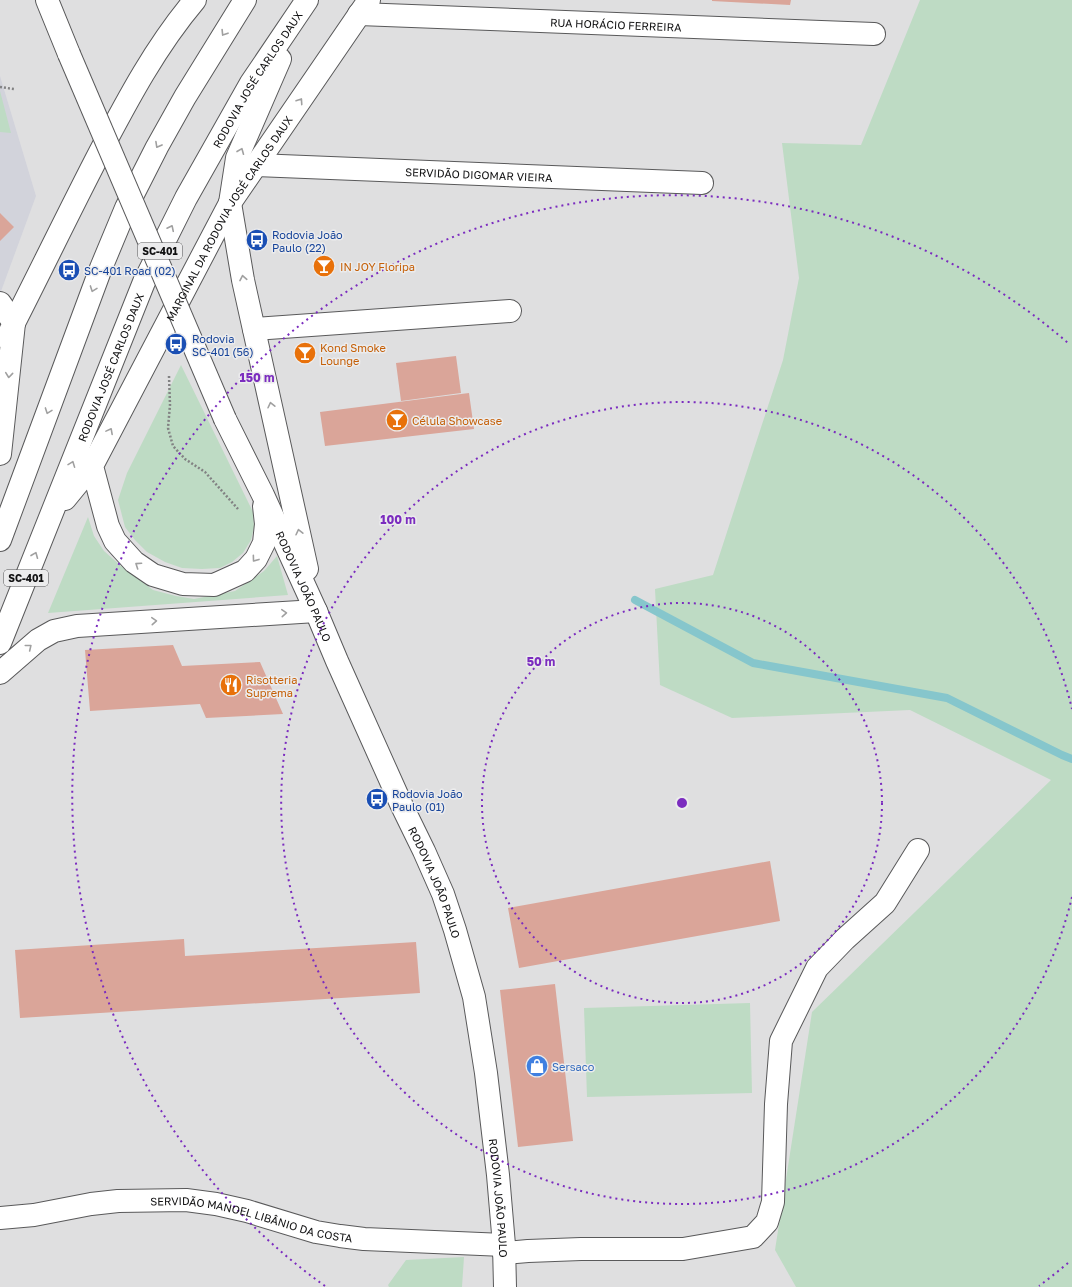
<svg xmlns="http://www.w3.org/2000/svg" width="1072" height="1287" viewBox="0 0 1072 1287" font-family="'Golos Text',sans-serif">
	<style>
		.built { fill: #d2d3db }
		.green { fill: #bedbc4 }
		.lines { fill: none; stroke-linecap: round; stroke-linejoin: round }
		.stream { stroke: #86c6cc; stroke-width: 8 }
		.building { fill: #daa599 }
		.minor-casing { stroke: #59595a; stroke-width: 24 }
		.major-casing { stroke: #59595a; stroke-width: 24 }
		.highway-casing { stroke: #59595a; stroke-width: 24 }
		.path { stroke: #828283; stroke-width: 2.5; stroke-dasharray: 2 2; stroke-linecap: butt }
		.minor { stroke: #fff; stroke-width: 22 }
		.major { stroke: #fff; stroke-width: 22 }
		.highway { stroke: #fff; stroke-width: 22 }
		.major-bridge-casing { stroke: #59595a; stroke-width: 24; stroke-linecap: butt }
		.major-bridge { stroke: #fff; stroke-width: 22 }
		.oneway { stroke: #a0a0a0 }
		.ring { fill: none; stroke: #7b2cbf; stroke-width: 2; stroke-dasharray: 2 4 }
		.labels { text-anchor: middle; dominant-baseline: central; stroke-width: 3; stroke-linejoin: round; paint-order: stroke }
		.shield { fill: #ececed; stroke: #535354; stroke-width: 1 }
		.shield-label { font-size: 10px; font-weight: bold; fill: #111112 }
		.street-label { font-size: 11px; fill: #111112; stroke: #ececed }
		.transit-label { font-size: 11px; fill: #164399; stroke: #ececed; text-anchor: start }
		.food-label { font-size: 11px; fill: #c56008; stroke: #ececed; text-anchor: start }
		.shop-label { font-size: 11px; fill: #366cbe; stroke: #ececed; text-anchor: start }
		.centre { fill: #7b2cbf; stroke: #ececed; stroke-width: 2 }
		.ring-label { font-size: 12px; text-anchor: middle; font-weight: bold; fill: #7b2cbf; stroke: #ececed; stroke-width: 3; stroke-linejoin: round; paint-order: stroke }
	</style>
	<rect width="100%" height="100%" fill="#dfdfe0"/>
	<path class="built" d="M0 76 36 196 0 294Z"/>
	<path class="green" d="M920 0H1072V1287H796L775 1250 812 1012 1051 780 910 710 732 718 660 685 655 589 713 575 783 360 799 278 782 143 861 145Z
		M0 91 11 133 0 132Z
		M181 365 253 512 254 527 251 540 243 553 232 562 220 568 202 569 182 568 165 562 147 552 135 540 125 527 118 500 127 473Z
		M88 517 94 536 104 551 121 566 153 590 176 596 194 599 235 591 264 571 277 556 288 595 48 613Z
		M750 1003 752 1093 587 1097 584 1008Z
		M464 1257 462 1287H389L388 1285 406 1260Z"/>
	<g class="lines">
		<path class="stream" d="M635 600 753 663 947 698 1062 755 1072 759"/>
	</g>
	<path class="building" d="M712 0H791L790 5 712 1Z
		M0 213 14 227 0 241Z
		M456 356 461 393 401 401 396 363Z
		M469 393 474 429 325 446 320 412Z
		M173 645 182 666 260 662 283 714 206 718 200 704 90 711 85 650Z
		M770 861 780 921 519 968 508 908Z
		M184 939 185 956 416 942 420 993 20 1018 15 950Z
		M555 984 573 1141 518 1147 500 990Z"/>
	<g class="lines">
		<g class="minor-casing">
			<g id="minor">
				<path id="s1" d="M359 14 874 34"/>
				<path id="s2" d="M256 165 702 183"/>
				<path d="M0 303 14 323 7 338"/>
				<path d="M254 329 510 311"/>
				<path id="s3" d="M0 1218 34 1215 91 1204 118 1201 186 1200 216 1204 247 1211 316 1232 340 1236 364 1239 504 1245"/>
				<path d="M504 1253 528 1251 581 1249H683L753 1237 767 1222 773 1202 776 1104 781 1041 817 968 845 939 885 903 918 850"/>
			</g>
		</g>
		<g class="major-casing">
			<g id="major">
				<path d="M47 0 69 54"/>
				<path d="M230 203 243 280 307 569"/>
				<path d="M14 323C43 266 71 208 100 152 128 99 156 46 195 0"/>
				<path id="s4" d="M225 419 263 495 316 611 337 661 402 806 424 851 443 894 455 930 474 997 486 1073 498 1175 504 1245 505 1287"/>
				<path id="s5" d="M264 506 266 524 264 543 256 559 245 571 214 585 183 584 153 575 134 562 115 541 108 526 92 466 230 203 369 0"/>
			</g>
		</g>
		<g class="highway-casing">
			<g id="highway">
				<path d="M230 203 237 158 280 59"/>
				<path d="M0 454 14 323"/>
				<path d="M65 499 92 466"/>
				<path d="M0 540 101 268 126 208 157 147 185 97 245 0"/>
				<path id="s6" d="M0 643 144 282 186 198 251 83 307 0"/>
				<path d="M0 673 38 640 54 631 77 626 316 611"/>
			</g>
		</g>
		<path class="path" d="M0 87 14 89
			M169 376 170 405 168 428 173 446 185 459 205 472 238 509"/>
		<use href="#minor" class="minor"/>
		<use href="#major" class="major"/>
		<use href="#highway" class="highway"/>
		<g class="major-bridge-casing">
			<path id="major-bridge" d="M69 54 225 419"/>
		</g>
		<use href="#major-bridge" class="major-bridge"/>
	</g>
	<defs><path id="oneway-chevron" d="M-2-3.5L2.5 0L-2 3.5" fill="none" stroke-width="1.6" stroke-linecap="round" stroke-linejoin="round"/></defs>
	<g class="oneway">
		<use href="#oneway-chevron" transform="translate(224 33) rotate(122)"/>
		<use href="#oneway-chevron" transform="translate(300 101) rotate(-56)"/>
		<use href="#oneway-chevron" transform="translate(158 145) rotate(119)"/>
		<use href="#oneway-chevron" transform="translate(241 151) rotate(-68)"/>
		<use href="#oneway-chevron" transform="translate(171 228) rotate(-64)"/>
		<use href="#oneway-chevron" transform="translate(243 278) rotate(-101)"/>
		<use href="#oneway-chevron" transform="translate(93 289) rotate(110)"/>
		<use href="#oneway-chevron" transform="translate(9 375) rotate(96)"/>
		<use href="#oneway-chevron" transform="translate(271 405) rotate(-103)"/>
		<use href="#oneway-chevron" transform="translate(48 411) rotate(110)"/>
		<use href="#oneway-chevron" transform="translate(110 431) rotate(-62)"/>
		<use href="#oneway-chevron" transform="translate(72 464) rotate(-69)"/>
		<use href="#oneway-chevron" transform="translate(299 532) rotate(-103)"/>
		<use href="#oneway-chevron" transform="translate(35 555) rotate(-68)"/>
		<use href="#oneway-chevron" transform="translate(255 559) rotate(126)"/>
		<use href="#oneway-chevron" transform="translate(138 565) rotate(-146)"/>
		<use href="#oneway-chevron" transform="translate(284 613) rotate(-4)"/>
		<use href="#oneway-chevron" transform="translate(154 621) rotate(-4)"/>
		<use href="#oneway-chevron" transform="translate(29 647) rotate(-39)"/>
	</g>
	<g class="ring">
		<circle cx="682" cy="803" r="200"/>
		<path d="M1072 897A401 401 0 1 1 1072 709"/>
		<path d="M1068 1263A601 601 0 0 1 1039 1286M325 1286A601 601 0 1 1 1068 343"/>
	</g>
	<defs>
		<g id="bus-disc" transform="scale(1.15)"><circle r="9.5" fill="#1a4fb4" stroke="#ececed"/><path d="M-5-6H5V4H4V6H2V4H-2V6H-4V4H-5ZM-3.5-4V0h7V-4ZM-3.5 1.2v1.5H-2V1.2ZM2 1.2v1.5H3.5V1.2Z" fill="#fff"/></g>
		<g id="bar-disc" transform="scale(1.15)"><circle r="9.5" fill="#e8710a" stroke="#ececed"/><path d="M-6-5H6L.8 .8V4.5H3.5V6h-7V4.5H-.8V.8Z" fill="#fff"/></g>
		<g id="restaurant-disc" transform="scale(1.15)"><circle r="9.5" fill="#e8710a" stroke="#ececed"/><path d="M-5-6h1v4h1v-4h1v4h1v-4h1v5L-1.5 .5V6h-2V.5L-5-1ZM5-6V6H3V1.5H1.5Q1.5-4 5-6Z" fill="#fff"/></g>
		<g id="shop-disc" transform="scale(1.15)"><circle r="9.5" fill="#3f7fe0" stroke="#ececed"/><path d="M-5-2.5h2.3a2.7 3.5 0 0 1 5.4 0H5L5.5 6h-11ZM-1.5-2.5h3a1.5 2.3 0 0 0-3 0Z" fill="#fff"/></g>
	</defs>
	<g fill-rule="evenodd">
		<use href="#bus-disc" x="257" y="240"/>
		<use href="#bar-disc" x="324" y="266"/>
		<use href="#bus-disc" x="69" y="270"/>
		<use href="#bus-disc" x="176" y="344"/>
		<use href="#bar-disc" x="305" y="353"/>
		<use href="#bar-disc" x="397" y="420"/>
		<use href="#restaurant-disc" x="231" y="685"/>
		<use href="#bus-disc" x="377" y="799"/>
		<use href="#shop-disc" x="537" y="1066"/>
	</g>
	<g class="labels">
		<g class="shield">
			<rect x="138" y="243" width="44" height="16" rx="3"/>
			<rect x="4" y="570" width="44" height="16" rx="3"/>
		</g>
		<g class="shield-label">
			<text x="160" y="251">SC-401</text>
			<text x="26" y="578">SC-401</text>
		</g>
		<g class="street-label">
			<text stroke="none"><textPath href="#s1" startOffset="257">RUA HORÁCIO FERREIRA</textPath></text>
			<text stroke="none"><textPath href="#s6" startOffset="621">RODOVIA JOSÉ CARLOS DAUX</textPath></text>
			<text stroke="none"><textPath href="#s2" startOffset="223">SERVIDÃO DIGOMAR VIEIRA</textPath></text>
			<text stroke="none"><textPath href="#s5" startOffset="581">MARGINAL DA RODOVIA JOSÉ CARLOS DAUX</textPath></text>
			<text stroke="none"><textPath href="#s6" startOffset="297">RODOVIA JOSÉ CARLOS DAUX</textPath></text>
			<text stroke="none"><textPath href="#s4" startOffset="185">RODOVIA JOÃO PAULO</textPath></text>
			<text stroke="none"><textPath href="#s4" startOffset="509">RODOVIA JOÃO PAULO</textPath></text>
			<text stroke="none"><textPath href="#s4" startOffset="833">RODOVIA JOÃO PAULO</textPath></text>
			<text stroke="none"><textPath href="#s3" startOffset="255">SERVIDÃO MANOEL LIBÂNIO DA COSTA</textPath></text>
		</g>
		<g class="transit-label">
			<text x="272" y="234">Rodovia João<tspan x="272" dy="13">Paulo (22)</tspan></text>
			<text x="84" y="270">SC-401 Road (02)</text>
			<text x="192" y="338">Rodovia<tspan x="192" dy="13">SC-401 (56)</tspan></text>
			<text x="392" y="793">Rodovia João<tspan x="392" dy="13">Paulo (01)</tspan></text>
		</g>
		<g class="food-label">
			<text x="340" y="266">IN JOY Floripa</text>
			<text x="320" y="347">Kond Smoke<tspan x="320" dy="13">Lounge</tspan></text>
			<text x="412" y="420">Célula Showcase</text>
			<text x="246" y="679">Risotteria<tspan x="246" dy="13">Suprema</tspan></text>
		</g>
		<g class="shop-label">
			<text x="552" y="1066">Sersaco</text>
		</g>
	</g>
	<circle cx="682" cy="803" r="6" class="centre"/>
	<g class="ring-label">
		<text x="257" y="382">150 m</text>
		<text x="398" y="524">100 m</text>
		<text x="541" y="666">50 m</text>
	</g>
</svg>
